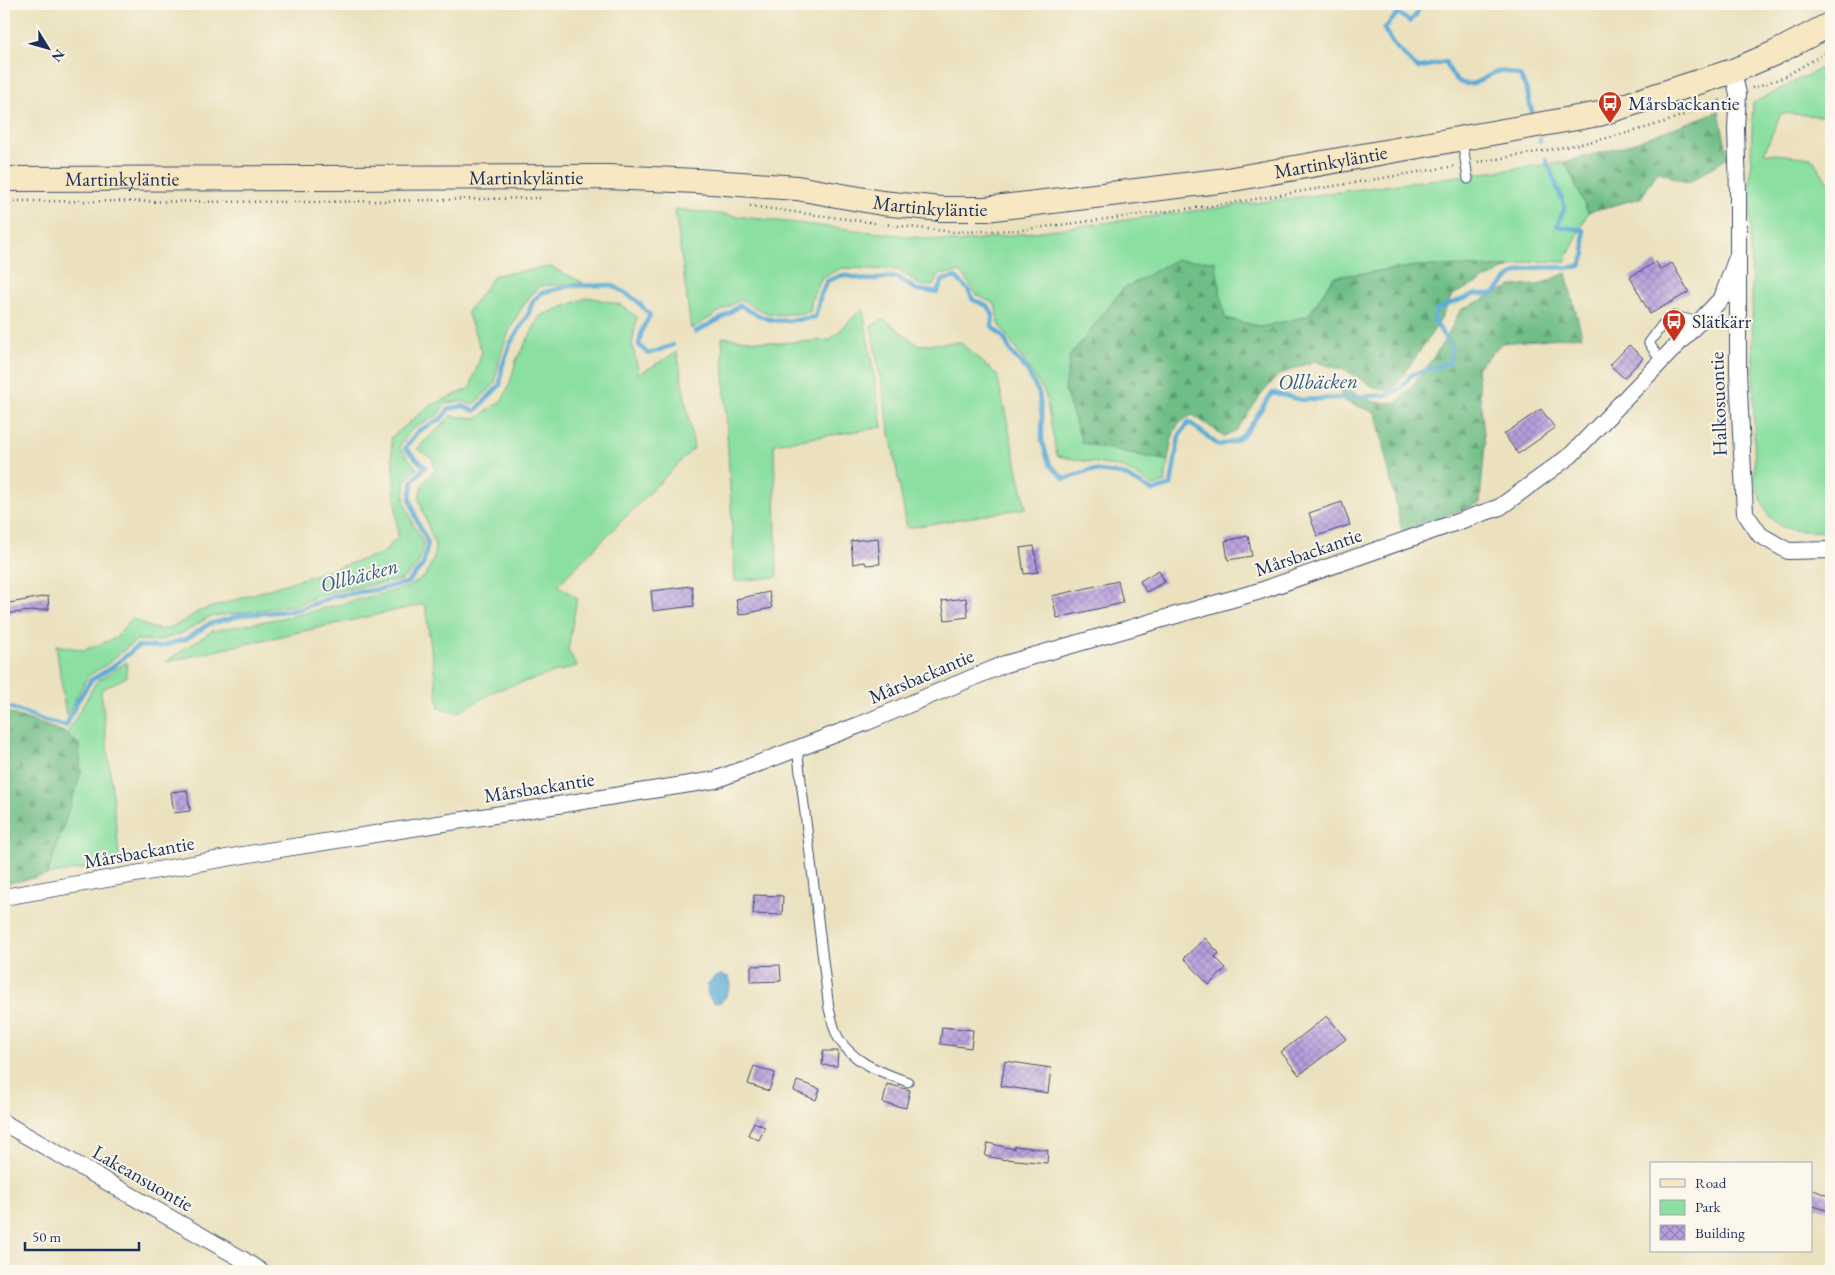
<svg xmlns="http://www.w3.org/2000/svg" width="1835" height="1275" viewBox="0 0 1835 1275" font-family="'EB Garamond',serif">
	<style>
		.green { fill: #8bdfa1; stroke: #538780 }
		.forest { fill: url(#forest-firs); stroke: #467672 }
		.water { fill: #5bacd6; stroke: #3b6e9a }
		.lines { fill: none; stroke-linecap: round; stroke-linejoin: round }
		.stream { stroke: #5bacd6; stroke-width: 4.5 }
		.building { fill: url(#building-cross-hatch) }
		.lane-casing { stroke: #3a4a6c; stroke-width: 11 }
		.street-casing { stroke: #3a4a6c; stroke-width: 18 }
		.secondary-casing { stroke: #3a4a6c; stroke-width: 26 }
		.path { stroke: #3a4a6c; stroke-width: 2.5; stroke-dasharray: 1 4; stroke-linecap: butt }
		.lane { stroke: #fff; stroke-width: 9 }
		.street { stroke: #fff; stroke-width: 16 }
		.secondary { stroke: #f7e8c3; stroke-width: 24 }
		.labels { text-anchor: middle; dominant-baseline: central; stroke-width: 4; stroke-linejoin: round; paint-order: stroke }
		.poi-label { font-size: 20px; fill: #1b2f5e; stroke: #fbf7ec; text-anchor: start }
		.street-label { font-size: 20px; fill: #1b2f5e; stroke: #fbf7ec }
		.water-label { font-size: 21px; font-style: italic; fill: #315b88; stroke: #fbf7ec }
	</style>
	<defs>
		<pattern id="forest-firs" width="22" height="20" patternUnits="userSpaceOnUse" patternTransform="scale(1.25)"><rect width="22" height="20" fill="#70be87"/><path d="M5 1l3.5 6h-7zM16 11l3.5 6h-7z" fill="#5b9b72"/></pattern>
		<pattern id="building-cross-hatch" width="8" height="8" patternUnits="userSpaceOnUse" patternTransform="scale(1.25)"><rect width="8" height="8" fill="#b79ddc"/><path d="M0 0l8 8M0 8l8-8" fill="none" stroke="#9480b6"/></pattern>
	</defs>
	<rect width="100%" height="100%" fill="#fbf7ec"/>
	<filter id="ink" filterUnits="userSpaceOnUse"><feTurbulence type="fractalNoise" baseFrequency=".02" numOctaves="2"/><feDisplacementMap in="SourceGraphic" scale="10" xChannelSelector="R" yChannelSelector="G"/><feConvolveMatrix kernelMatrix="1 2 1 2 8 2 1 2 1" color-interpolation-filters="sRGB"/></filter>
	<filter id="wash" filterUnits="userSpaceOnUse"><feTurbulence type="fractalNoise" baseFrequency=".0096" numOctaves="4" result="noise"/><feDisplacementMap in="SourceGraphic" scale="20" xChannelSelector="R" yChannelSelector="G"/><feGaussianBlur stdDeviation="1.12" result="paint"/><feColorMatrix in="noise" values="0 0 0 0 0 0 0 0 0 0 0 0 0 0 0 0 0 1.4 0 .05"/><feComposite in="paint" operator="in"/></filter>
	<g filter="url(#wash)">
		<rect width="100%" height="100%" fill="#ebe1be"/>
		<path class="green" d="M1831 63V117L1781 113 1764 153 1812 158 1831 187V532C1783 530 1770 534 1755 482L1750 183 1753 103Z
			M1566 162 1588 212 1565 262 1532 261 1510 267 1418 266 1334 277 1308 316 1262 327 1224 318 1082 443 1168 461 1165 482 1154 486 1124 468 1057 456 1045 393 999 324 995 304 978 296 960 272 938 275 933 286 919 285 900 270 843 268 822 277 812 298 810 312C777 316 769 318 741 299L691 329 675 209 958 242Z
			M551 267 584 283 539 286C515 311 499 349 495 384L473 405 462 401 445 404 437 416 413 428 399 447 417 469 406 479 404 500 413 524 424 544 418 565 402 580 331 592 296 605 209 617 183 633 158 641 136 640 106 665 88 676 66 716 56 645 84 650 116 638 131 619C140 620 144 626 153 628 170 633 184 620 197 612L383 553 398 537 391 438 428 407 470 388 482 352 467 312 495 275Z
			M589 297 621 305 637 317 632 344 639 374 677 352 694 448 558 585 577 598 568 650 577 666 497 690 459 712 439 708 425 604 165 662 212 631 297 615 409 587 425 576 434 558 435 545 419 500 422 485 435 470 432 458 417 449 451 416 478 418 503 399 509 386 516 361 540 316Z
			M863 308 882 427 774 444 777 577 735 581 722 337 777 343 830 340Z
			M884 319 918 345 960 342 997 375 1026 508 907 528 871 326Z
			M127 662 126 677 101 690 120 862 47 875 63 828 79 745 67 733 96 682Z"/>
		<path class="forest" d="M1719 111 1728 158 1687 183 1658 171 1641 198 1588 212 1565 162 1622 147Z
			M1175 260 1215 261 1225 318 1262 327 1308 316 1334 277 1418 266 1510 267 1452 295 1440 321 1398 383 1390 391 1374 387 1349 372 1314 361 1278 375 1261 395 1236 431 1224 436 1193 415C1171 423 1172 441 1168 461L1082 443 1065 390 1070 356 1123 289Z
			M1566 273 1582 336 1502 343 1477 368 1485 443 1480 503 1402 532 1376 413 1344 401 1340 391 1345 388 1374 402 1397 403C1420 379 1447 341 1460 310L1512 286 1538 285Z
			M4 711 67 733 79 745 81 773 47 875 4 884Z"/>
		<path class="water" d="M721 975 729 977 731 985C729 989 727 995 724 999 710 1014 696 980 721 975Z"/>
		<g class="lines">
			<path class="stream" d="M1421 4 1416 15 1410 22 1398 13 1384 29 1394 45 1417 68 1446 62C1451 76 1460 89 1477 82 1484 80 1490 73 1498 72 1505 70 1514 74 1520 76L1526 88 1532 112
				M1540 139V141
				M695 332 722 318 740 305C768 324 783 323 815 317L821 294 827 281 843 275 867 280 897 277 917 290 937 292 943 280 956 277 969 291 973 300 988 306 993 315 992 326 1004 338 1011 352 1026 369 1039 393 1042 417V441L1050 465 1065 479 1090 470 1122 474 1153 491 1171 485 1179 436 1189 422 1218 445C1223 444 1230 443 1235 441 1252 432 1260 406 1273 393L1302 400 1387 395 1401 388 1411 375 1449 363 1452 349 1434 320 1437 309 1476 294H1494C1500 288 1506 278 1514 274 1534 262 1558 271 1580 266L1585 254 1583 230 1557 226 1565 207 1546 159
				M4 705 45 721 66 726 77 702 91 680 111 668 138 646 159 647 186 639 209 624 243 615 297 610 335 596 380 589 407 583 423 565 428 543 417 521 410 498 413 480 425 467 405 448 418 431 441 419 449 409 463 406 475 411 500 385 502 367 510 344 528 315 533 301 541 293 570 286 612 285 636 300 650 315 642 330 639 345 648 354 673 345"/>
		</g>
		<g id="blocks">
			<path class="building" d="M1656 262 1660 269 1672 263 1689 292 1650 314 1630 277Z
				M1629 345 1643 358 1624 378 1610 365Z
				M1541 409 1555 428 1518 454 1504 434Z
				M1342 502 1350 525 1317 536 1309 513Z
				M1248 536 1252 556 1228 560 1225 541Z
				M878 538 880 564 866 565 865 562 853 564 851 541Z
				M1034 546 1038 572 1024 574 1020 548Z
				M1159 570 1165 582 1146 592 1140 581Z
				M1118 581 1123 603 1057 618 1052 596Z
				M692 586 694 606 653 611 651 591Z
				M769 592 772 608 739 615 736 599Z
				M48 596 49 609 4 614V604Z
				M966 598 968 617 945 620 942 601Z
				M187 790 190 811 174 813 171 792Z
				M754 895 783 896 782 915 753 914Z
				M1205 938 1219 953 1215 957 1226 968 1209 985 1184 958Z
				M780 965 781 981 751 982V966Z
				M1327 1016 1346 1039 1299 1075 1281 1052Z
				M942 1027 973 1030 971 1048 940 1044Z
				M823 1051H838L837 1066 822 1065Z
				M1005 1061 1051 1068 1048 1093 1001 1086Z
				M754 1066 775 1073 769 1091 748 1084Z
				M797 1081 820 1089 816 1100 794 1091Z
				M887 1084 910 1090 906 1108 883 1103Z
				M754 1122 765 1127 759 1140 748 1135Z
				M988 1143 1014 1149V1146L1048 1150 1047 1163 1006 1159V1160L985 1156Z
				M1811 1189 1831 1197V1212L1811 1205Z"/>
		</g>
	</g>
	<g filter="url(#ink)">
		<use href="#blocks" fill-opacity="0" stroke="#3a4a6c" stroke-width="1"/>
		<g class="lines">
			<g class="lane-casing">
				<path id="lane" d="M1462 139 1468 179
					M1665 358 1656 354 1649 343 1662 325 1674 316 1699 322
					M797 748 829 1009C832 1019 834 1031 839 1039 855 1064 882 1072 908 1082"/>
			</g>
			<g class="street-casing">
				<path id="street" d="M1733 71 1738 94 1736 128 1738 193V371L1745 513 1760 535 1788 551 1831 550
					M4 897 255 853 715 780 867 722 1005 664 1260 591 1500 507 1571 455 1722 298 1737 257
					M4 1123 242 1259 260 1271"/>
			</g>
			<g class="secondary-casing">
				<g id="secondary">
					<path id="s1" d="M4 179 608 177 697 181 797 188 882 203 941 209H986L1227 180 1599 114 1733 71 1775 53 1831 24"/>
				</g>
			</g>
			<path class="path" d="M1752 88 1782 78 1831 50
				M1478 162C1537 152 1597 143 1655 125 1678 118 1701 108 1723 99
				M4 201 324 202 540 198
				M750 206 875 223
				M883 224 954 232 1020 230 1225 204 1455 166"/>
			<use href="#lane" class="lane"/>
			<use href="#street" class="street"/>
			<use href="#secondary" class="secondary"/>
		</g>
	</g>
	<defs>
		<g id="bus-pin" transform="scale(1.25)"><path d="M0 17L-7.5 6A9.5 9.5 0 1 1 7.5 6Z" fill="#c8321e" stroke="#fbf7ec"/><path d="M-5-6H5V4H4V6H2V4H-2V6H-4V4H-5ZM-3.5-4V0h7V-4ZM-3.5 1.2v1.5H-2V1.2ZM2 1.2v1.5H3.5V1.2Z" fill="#fff"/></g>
	</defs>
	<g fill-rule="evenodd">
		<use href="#bus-pin" x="1610" y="103"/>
		<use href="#bus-pin" x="1674" y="321"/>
	</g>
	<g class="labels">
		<g class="poi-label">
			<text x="1628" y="103">Mårsbackantie</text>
			<text x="1692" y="321">Slätkärr</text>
		</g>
		<g class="street-label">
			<text stroke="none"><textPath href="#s1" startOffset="1332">Martinkyläntie</textPath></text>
			<text stroke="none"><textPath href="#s1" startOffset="522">Martinkyläntie</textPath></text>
			<text stroke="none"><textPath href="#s1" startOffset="118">Martinkyläntie</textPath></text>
			<text stroke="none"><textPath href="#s1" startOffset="928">Martinkyläntie</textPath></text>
			<text transform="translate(1718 404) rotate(-92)">Halkosuontie</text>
			<text transform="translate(1308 552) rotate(-19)">Mårsbackantie</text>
			<text transform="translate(921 676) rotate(-23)">Mårsbackantie</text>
			<text transform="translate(539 787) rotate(-9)">Mårsbackantie</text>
			<text transform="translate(139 852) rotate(-10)">Mårsbackantie</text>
			<text transform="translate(143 1178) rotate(30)">Lakeansuontie</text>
		</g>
		<g class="water-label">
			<text transform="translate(1318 381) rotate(-1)">Ollbäcken</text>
			<text transform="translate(359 575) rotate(-15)">Ollbäcken</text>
		</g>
	</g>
	<rect width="1835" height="1275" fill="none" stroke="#fbf7ec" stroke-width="20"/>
	<rect x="1650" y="1162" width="162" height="90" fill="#fbf7ec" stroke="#a1a7b3"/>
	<rect x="1660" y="1179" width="25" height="8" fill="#f7e8c3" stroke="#a1a7b3"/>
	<text x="1695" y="1188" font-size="15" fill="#1b2f5e">Road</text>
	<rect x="1660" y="1200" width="25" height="15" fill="#8bdfa1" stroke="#a1a7b3"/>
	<text x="1695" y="1212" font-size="15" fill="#1b2f5e">Park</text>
	<rect x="1660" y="1225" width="25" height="15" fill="url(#building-cross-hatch)" stroke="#a1a7b3"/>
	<text x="1695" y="1238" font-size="15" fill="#1b2f5e">Building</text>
	<g transform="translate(48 48) rotate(127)" stroke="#fbf7ec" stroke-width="4" paint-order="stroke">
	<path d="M0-4L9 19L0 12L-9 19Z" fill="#1b2f5e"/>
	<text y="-8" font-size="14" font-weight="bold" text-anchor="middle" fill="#1b2f5e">N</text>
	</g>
	<path d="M25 1242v8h114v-8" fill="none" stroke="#1b2f5e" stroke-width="2.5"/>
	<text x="32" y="1242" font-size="15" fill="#1b2f5e" stroke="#fbf7ec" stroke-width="4" paint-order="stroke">50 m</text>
</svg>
